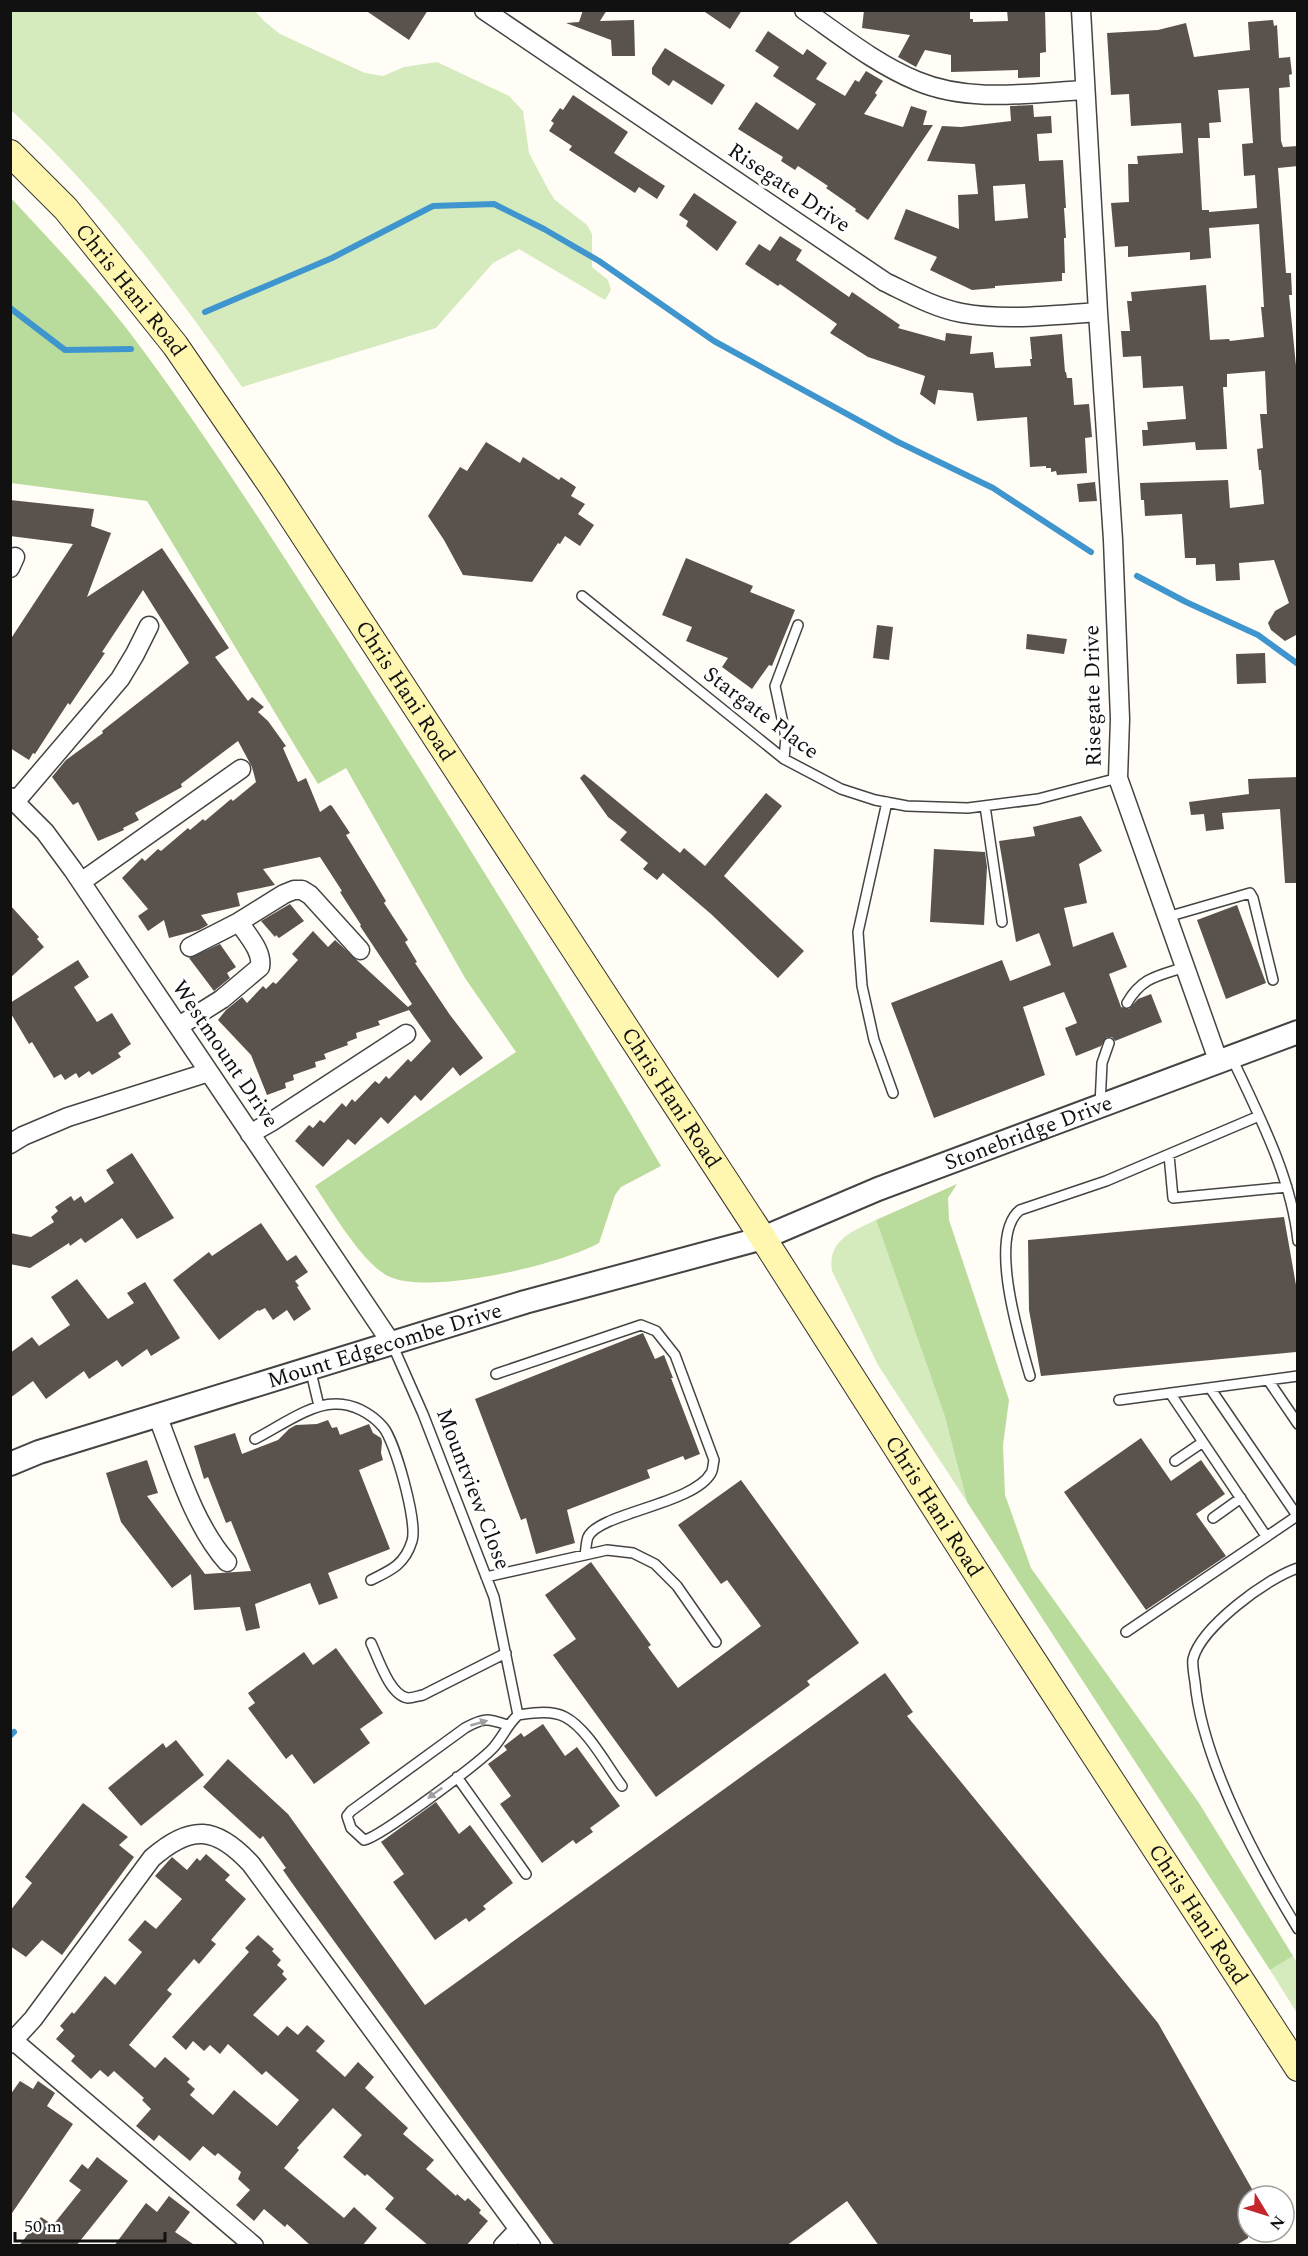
<svg xmlns="http://www.w3.org/2000/svg" width="1308" height="2256" viewBox="0 0 1308 2256" font-family="Spectral,serif">
	<style>
		.green { fill: #d5ebbd }
		.forest { fill: #b9dc9c }
		.lines { fill: none; stroke-linecap: round; stroke-linejoin: round }
		.stream { stroke: #3f96cf; stroke-width: 6 }
		.building { fill: #5a524d; fill-rule: evenodd }
		.service-casing { stroke: #444; stroke-width: 12 }
		.minor-casing { stroke: #444; stroke-width: 21 }
		.tertiary-casing { stroke: #444; stroke-width: 26 }
		.secondary-casing { stroke: #333; stroke-width: 28 }
		.service { stroke: #fff; stroke-width: 9 }
		.minor { stroke: #fff; stroke-width: 18 }
		.tertiary { stroke: #fff; stroke-width: 22 }
		.secondary { stroke: #fff6b0; stroke-width: 26 }
		.oneway { fill: #a0a0a0 }
		.labels { text-anchor: middle; dominant-baseline: central; stroke-width: 6; stroke-linejoin: round; paint-order: stroke }
		.street-label { font-size: 22px; fill: #111; stroke: #fff }
	</style>
	<rect width="100%" height="100%" fill="#fffdf5"/>
	<path class="green" d="M10 11H255L264 21 280 34 365 73 383 76 404 67 437 62 509 96 523 111 529 153 549 191 555 200 587 225 592 234V267L608 280 611 290 605 300 519 249 493 263 436 328 242 387C174 288 99 191 11 110Z
		M876 1220 945 1417 967 1502 878 1365 832 1271C827 1240 853 1231 876 1220Z
		M1293 1956 1297 1963V2013L1270 1970Z"/>
	<path class="forest" d="M10 197C50 240 91 283 127 329 205 432 274 542 344 650 453 820 559 991 661 1166L621 1187 615 1195 599 1243C559 1265 432 1295 390 1277 363 1265 332 1211 315 1186L516 1052 465 978 346 768 318 784 147 501 11 483Z
		M957 1184 948 1198 949 1220 1009 1400 1003 1445 1005 1495 1031 1568 1199 1803 1293 1956 1270 1970 967 1502 945 1417 876 1220Z"/>
	<g class="lines">
		<path class="stream" d="M10 308 65 350 131 349
			M205 312 332 258 433 206 494 204 544 229 599 261 714 341 898 442 993 488 1091 552
			M1137 576 1186 602 1258 635 1298 664
			M10 1736 14 1732"/>
	</g>
	<path class="building" d="M365 10H428L409 40Z
		M583 10H607L600 21 634 20 635 56H612L611 40 566 23 579 22Z
		M702 10H742L730 29Z
		M864 10H970V19H973V22L1008 21 1007 10H1045L1046 52 1040 53V77L1018 78V70L951 72V55L925 50 916 67 898 57 910 35 862 28Z
		M1273 20 1274 26 1277 25 1279 58 1290 57 1292 74 1289 75 1290 87 1279 88 1281 141 1283 147 1298 146V166L1278 168 1286 273H1291L1292 295H1289L1298 386V634L1285 641 1271 630 1268 623 1275 611 1289 603 1274 560 1239 563 1240 580 1216 581 1215 564 1196 565V558H1185L1182 514 1145 516 1144 500H1141L1140 483 1228 480 1230 508 1264 504 1261 470H1259L1257 449 1263 448 1260 414H1267L1265 371 1227 374V387H1223L1227 449 1196 450 1195 442 1143 446 1142 430H1148L1147 422 1186 419 1183 386 1143 388 1141 356 1123 357 1121 331H1130L1127 301H1132L1131 292 1206 285 1210 340 1229 339 1230 341 1264 337 1261 307H1264L1259 224 1209 228 1211 258 1190 260V252L1128 257V246L1115 247 1111 203 1129 202 1128 164H1138L1137 156 1183 153 1181 123 1131 126 1129 94 1111 95 1107 33 1158 30 1186 23 1194 57 1250 50 1248 22ZM1249 88 1253 143 1242 144 1244 176 1255 175 1257 208 1209 212V210H1202L1198 138H1210L1209 123 1221 122 1218 90Z
		M768 31 803 55 807 49 827 63 816 79 845 96 855 80 859 82 866 71 883 81 875 93 877 95 864 114 903 127 911 106 927 111 923 125H933L868 220 855 211 856 209 826 188 828 186 798 166 795 170 781 161 783 157 738 129 756 102 798 130 816 104 773 76 779 67 755 51Z
		M665 48 725 85 712 105 673 80 669 86 652 74V68Z
		M573 95 628 132 614 153 665 186 657 199 639 187 635 193 569 150 572 146 549 131 554 123 551 121 560 108 563 110Z
		M1033 105 1034 117 1051 116 1052 133 1037 134 1039 161 1063 160 1066 208H1064L1066 238H1064L1065 273H1062V281L995 286V288L972 290 930 270 937 257 894 239 906 209 959 229 958 195 978 194 975 164 927 161 942 126 961 127 1011 121 1010 106ZM1025 184 1028 218 995 221 993 186Z
		M694 193 737 222 717 251 686 226 688 221 679 215Z
		M780 236 802 250 796 260 849 297 852 292 900 325 898 328 945 341 946 333 972 336 970 354 993 352 995 368 1031 366 1030 359H1032L1030 337 1062 334 1065 372H1066L1067 378H1072L1074 405 1089 404 1092 437 1085 438 1087 473 1057 475 1056 471 1051 472V468H1046V466L1030 467 1027 417 977 421 973 393 938 390 935 405 920 394 925 376 868 357 830 333 837 324 780 284 778 286 745 264 759 244 770 251Z
		M486 442 520 463 523 457 559 480 561 477 576 487 571 496 585 504 578 514 594 525 580 546 565 536 560 544 558 543 532 582 463 575 444 540 428 516 460 467 467 471Z
		M1095 482 1097 501 1079 502 1077 484Z
		M10 500 94 509 91 526 111 533 87 597 162 548 229 648 215 657 248 701 252 697 264 707 258 712 268 721 286 746 283 748 298 782 306 778 320 812 330 805 332 806 350 833 346 835 386 901 384 903 408 940 405 942 417 962 415 963 450 1015 483 1058 460 1076 453 1067 421 1101 415 1095 388 1124 381 1117 355 1145 348 1139 323 1167 295 1141 309 1125 313 1128 320 1120 324 1123 342 1103 346 1107 352 1099 355 1102 375 1081 379 1084 386 1076 389 1079 408 1059 411 1062 431 1041 409 1010 378 1021 380 1025 356 1033 357 1038 347 1042 348 1045 324 1054 326 1059 315 1062 316 1067 293 1075 294 1080 285 1083 286 1088 267 1095 251 1055 218 1020 226 1010 242 997 247 1003 263 986 266 989 273 982 276 984 298 960 292 954 313 931 328 947 335 940 408 1007 412 1004 360 926 361 925 340 892 342 891 320 857 263 869 275 885 237 893 240 906 201 915 208 925 199 930 169 938 164 920 148 931 138 916 148 909 122 878 142 858 145 861 158 849 161 851 188 828 190 830 203 819 205 821 231 799 233 801 256 782 252 767 238 741 181 784 182 787 135 813 139 820 123 828 124 830 98 841 78 802 73 805 52 777 66 760 103 733 102 731 189 663 143 590 102 652 105 653 80 690 70 705 68 703 35 754 33 753 29 760 10 748V640L73 544 10 536Z
		M686 558 753 586 750 592 795 610 772 666 769 665 752 689 722 667 728 658 686 641 692 627 662 615Z
		M877 625 893 627 889 660 873 658Z
		M1027 634 1067 639 1064 654 1026 649Z
		M1265 653 1266 683 1237 684 1236 654Z
		M584 774 680 853 684 848 705 866 766 793 782 806 724 876 804 951 778 978 711 914 663 873 657 880 643 869 648 863 620 840 627 832 608 817 580 778Z
		M1298 777V883H1285L1280 809 1222 813 1224 829 1206 831 1204 814 1191 815 1189 802 1249 794 1248 779Z
		M1081 816 1102 851 1079 864 1087 903 1064 908 1073 947 1113 932 1127 967 1109 974 1121 1007 1129 1009 1138 999 1151 994 1162 1022 1115 1041 1112 1037H1107L1101 1046 1076 1056 1065 1028 1077 1023 1064 992 1023 1007 1045 1075 934 1118 891 1003 1002 960 1010 981 1051 965 1039 933 1016 942 999 841 1035 836 1033 827Z
		M934 849 985 852 987 867 984 925 930 922Z
		M290 904 304 921 279 938 276 935 275 937 261 921Z
		M10 905 39 937 37 939 44 947 10 978Z
		M1237 905 1266 983 1226 999 1197 920Z
		M220 944 236 967 227 973 230 978 214 991 189 958Z
		M78 960 89 977 74 987 97 1022 112 1013 131 1044 118 1053 121 1057 92 1075 89 1071 79 1078 76 1073 65 1080 61 1074 54 1078 32 1042 29 1044 10 1012V1003Z
		M132 1153 174 1218 137 1239 122 1218 85 1243 81 1238 70 1246 69 1243 30 1268 10 1264V1233L31 1237 54 1222 51 1217 58 1211 55 1207 71 1196 74 1201 81 1196 85 1203 114 1183 106 1170Z
		M1284 1217 1296 1285V1352L1041 1376 1029 1310 1028 1240Z
		M261 1223 287 1261 296 1255 308 1272 295 1281 299 1286 297 1287 311 1309 294 1321 287 1310 273 1320 265 1308 259 1311 258 1310 219 1340 173 1280 209 1252 212 1256Z
		M77 1279 108 1319 134 1303 127 1293 145 1282 180 1338 151 1356 147 1349 122 1367 117 1360 89 1379 84 1371 46 1399 33 1381 10 1398V1353L32 1337 39 1346 70 1325 51 1297Z
		M643 1333 655 1359 664 1355 673 1378H671L700 1454 685 1460 683 1456 647 1470 650 1478 567 1510 575 1543 536 1554 526 1518 521 1520 475 1399Z
		M328 1420 332 1428 337 1427 340 1435 369 1424 373 1433 381 1438 382 1442 381 1453 383 1460 359 1470 390 1549 328 1573 338 1598 319 1605 310 1583 255 1604 260 1628 246 1631 240 1607 194 1610 191 1574 172 1588 121 1522 106 1473 147 1460 158 1493 147 1496 205 1574 251 1571 231 1521 226 1523 208 1477 204 1479 194 1446 235 1433 242 1454 278 1440 289 1429 296 1425 317 1424Z
		M1141 1438 1171 1481 1201 1460 1225 1494 1196 1514 1226 1556 1146 1610 1064 1492Z
		M741 1480 859 1643 807 1681 810 1685 656 1797 553 1655 576 1639 545 1595 591 1562 651 1645 648 1647 678 1688 761 1626 727 1580 721 1584 678 1525Z
		M336 1648 383 1713 360 1729 370 1743 314 1784 292 1754 286 1759 248 1708 255 1703 248 1693 304 1652 313 1665Z
		M885 1673 913 1712 907 1716 1158 2023 1256 2196H1248V2238L1235 2246H879L847 2201 786 2246H555L297 1890 283 1870 286 1868 263 1836 260 1839 203 1787 228 1759 288 1814 425 2005Z
		M543 1724 565 1756 577 1747 620 1806 590 1828 593 1832 576 1844 573 1840 542 1863 500 1804 511 1796 488 1764 507 1750 504 1746 521 1733 524 1737Z
		M176 1740 204 1775 141 1826 108 1788 163 1743 166 1748Z
		M436 1802 459 1834 470 1825 513 1883 483 1906 486 1909 469 1922 466 1918 435 1940 393 1882 404 1874 381 1842Z
		M83 1803 128 1837 119 1845 134 1857 62 1955 42 1940 26 1957 10 1946V1911L32 1883 25 1877Z
		M206 1854 230 1875 225 1880 246 1899 211 1940 216 1944 199 1964 194 1959 167 1990 172 1994 129 2045 155 2068 165 2057 190 2079 187 2082 195 2089 190 2095 213 2115 234 2090 277 2126 299 2100 266 2071 262 2075 228 2044 220 2054 210 2045 204 2051 193 2041 186 2050 172 2037 249 1952 245 1948 258 1935 274 1949 272 1951 281 1960 277 1965 284 1971 282 1974 287 1979 253 2015 278 2036 287 2026 298 2035 307 2025 325 2041 316 2051 345 2077 358 2062 374 2077 365 2088 408 2128 403 2134 434 2160 426 2169 456 2196 457 2194 465 2201 468 2198 481 2210 479 2213 488 2221 466 2246H429L385 2209 394 2198 367 2174 365 2176 343 2157 362 2135 333 2108 297 2148 299 2150 284 2168 344 2218 354 2207 377 2228 362 2246H311L287 2224 285 2227 264 2209 254 2221 236 2205 250 2190 238 2179 241 2172 218 2153 215 2156 203 2146 190 2161 159 2135 154 2141 136 2126 151 2109 142 2100 144 2098 114 2071 108 2077 100 2070 91 2079 71 2061 75 2056 56 2039 64 2030 60 2026 72 2012 74 2014 105 1976 115 1985 142 1952 128 1940 145 1920 156 1929 182 1899 155 1876 172 1857 187 1870 197 1858 200 1861Z
		M20 2081 33 2089 38 2081 55 2093 47 2106 73 2124 10 2216V2095Z
		M97 2157 128 2181 76 2246H19L41 2217 53 2225 81 2190 69 2181 82 2164 88 2169Z
		M169 2196 190 2212 175 2232 196 2246H114L146 2203 157 2212Z"/>
	<g class="lines">
		<g class="service-casing">
			<path id="service" d="M582 596 784 759 841 789 875 800 907 806 968 808 1038 799 1118 778
				M784 759 786 737 775 686 798 625
				M887 802 858 932 862 986 874 1040 893 1093
				M985 806 1002 922
				M1167 917 1250 893 1253 898 1273 980
				M1127 1003C1142 977 1158 976 1185 967
				M1232 1058C1259 1116 1291 1176 1298 1241
				M1100 1105 1102 1063 1109 1043
				M1169 1155 1173 1198 1287 1187
				M392 1344 423 1414 494 1597 518 1715C533 1713 551 1710 565 1717 587 1728 607 1766 622 1786
				M310 1368 319 1406
				M496 1374 641 1325 656 1331 675 1355 714 1460C713 1464 713 1470 711 1473 694 1504 599 1513 588 1537 586 1542 586 1550 585 1555
				M1030 1376C1020 1341 987 1236 1020 1210L1106 1181 1259 1116
				M1268 1380 1298 1424
				M1210 1388 1298 1517
				M1170 1393 1266 1536
				M1119 1400 1298 1376
				M255 1439C277 1428 310 1404 334 1404 352 1403 371 1413 383 1427 395 1441 418 1523 412 1541 405 1564 392 1570 371 1580
				M1175 1461 1203 1442
				M1213 1518 1241 1498
				M1298 1568C1267 1578 1201 1627 1193 1659 1192 1665 1194 1675 1195 1682 1202 1760 1257 1862 1298 1929
				M486 1577 607 1550 633 1553 655 1564 677 1586 716 1642
				M1126 1632 1297 1516
				M371 1643C378 1658 390 1696 408 1698 412 1698 418 1696 423 1695L506 1653
				M507 1725C487 1718 483 1718 465 1728L351 1811 347 1816 351 1828 364 1840C379 1838 479 1763 493 1748 503 1737 507 1725 518 1715
				M457 1777 526 1874"/>
		</g>
		<g class="minor-casing">
			<path id="minor" d="M484 10 885 282C910 294 935 308 962 313 1006 321 1053 315 1098 312
				M804 10C840 35 876 64 917 81 969 103 1030 93 1085 90
				M1081 10 1098 312 1113 540 1120 719 1118 778 1219 1063
				M10 568 15 557
				M10 797 45 832 73 870 392 1344
				M16 801 120 679 135 654 149 626
				M81 882 241 769
				M190 947 239 922 284 894 294 890H302L310 895 360 950
				M179 1026 222 999 260 967C263 951 247 935 239 922
				M250 1134 271 1122 406 1034
				M10 1144 23 1136 68 1117 209 1072
				M157 1415C176 1463 193 1524 227 1562
				M14 2041 254 2246
				M10 2044 33 2019 152 1858C191 1824 216 1826 251 1864L531 2246
				M503 2246 519 2229"/>
		</g>
		<g class="tertiary-casing">
			<g id="tertiary">
				<path id="s1" d="M10 1464 39 1452 525 1302 763 1238 878 1189 1298 1032"/>
			</g>
		</g>
		<g class="secondary-casing">
			<g id="secondary">
				<path id="s2" d="M10 153 66 209 175 345 271 485 763 1238 997 1605 1298 2068"/>
			</g>
		</g>
		<use href="#service" class="service"/>
		<use href="#minor" class="minor"/>
		<use href="#tertiary" class="tertiary"/>
		<use href="#secondary" class="secondary"/>
	</g>
	<defs><path id="oneway-solid" d="M-6-.8H1V-3.2L6.5 0L1 3.2V.8H-6Z" transform="scale(1.5)"/></defs>
	<g class="oneway">
		<use href="#oneway-solid" transform="translate(479 1723) rotate(-16)"/>
		<use href="#oneway-solid" transform="translate(435 1793) rotate(144)"/>
	</g>
	<g class="labels">
		<g class="street-label">
			<text transform="translate(789 188) rotate(34)">Risegate Drive</text>
			<text stroke="none"><textPath href="#s2" startOffset="183">Chris Hani Road</textPath></text>
			<text stroke="none"><textPath href="#s2" startOffset="669">Chris Hani Road</textPath></text>
			<text transform="translate(1093 696) rotate(-91)">Risegate Drive</text>
			<text transform="translate(761 713) rotate(37)">Stargate Place</text>
			<text transform="translate(225 1054) rotate(56)">Westmount Drive</text>
			<text stroke="none"><textPath href="#s2" startOffset="1155">Chris Hani Road</textPath></text>
			<text stroke="none"><textPath href="#s1" startOffset="1072">Stonebridge Drive</textPath></text>
			<text stroke="none"><textPath href="#s1" startOffset="393">Mount Edgecombe Drive</textPath></text>
			<text transform="translate(473 1489) rotate(69)">Mountview Close</text>
			<text stroke="none"><textPath href="#s2" startOffset="1641">Chris Hani Road</textPath></text>
			<text stroke="none"><textPath href="#s2" startOffset="2127">Chris Hani Road</textPath></text>
		</g>
	</g>
	<rect width="1308" height="2256" fill="none" stroke="#111111" stroke-width="24"/>
	<g transform="translate(1266 2214) rotate(128)"><circle r="28" fill="#ffffff" stroke="#a0a0a0" stroke-width="1.5"/>
	<path d="M0-4.5L10 22L0 15L-10 22Z" fill="#c4262e"/>
	<text y="-9" font-size="16" font-weight="bold" text-anchor="middle" fill="#111111">N</text>
	</g>
	<path d="M15 2232v9h150v-9" fill="none" stroke="#111111" stroke-width="3"/>
	<text x="24" y="2232" font-size="18" fill="#111111" stroke="#ffffff" stroke-width="4.5" paint-order="stroke">50 m</text>
</svg>
